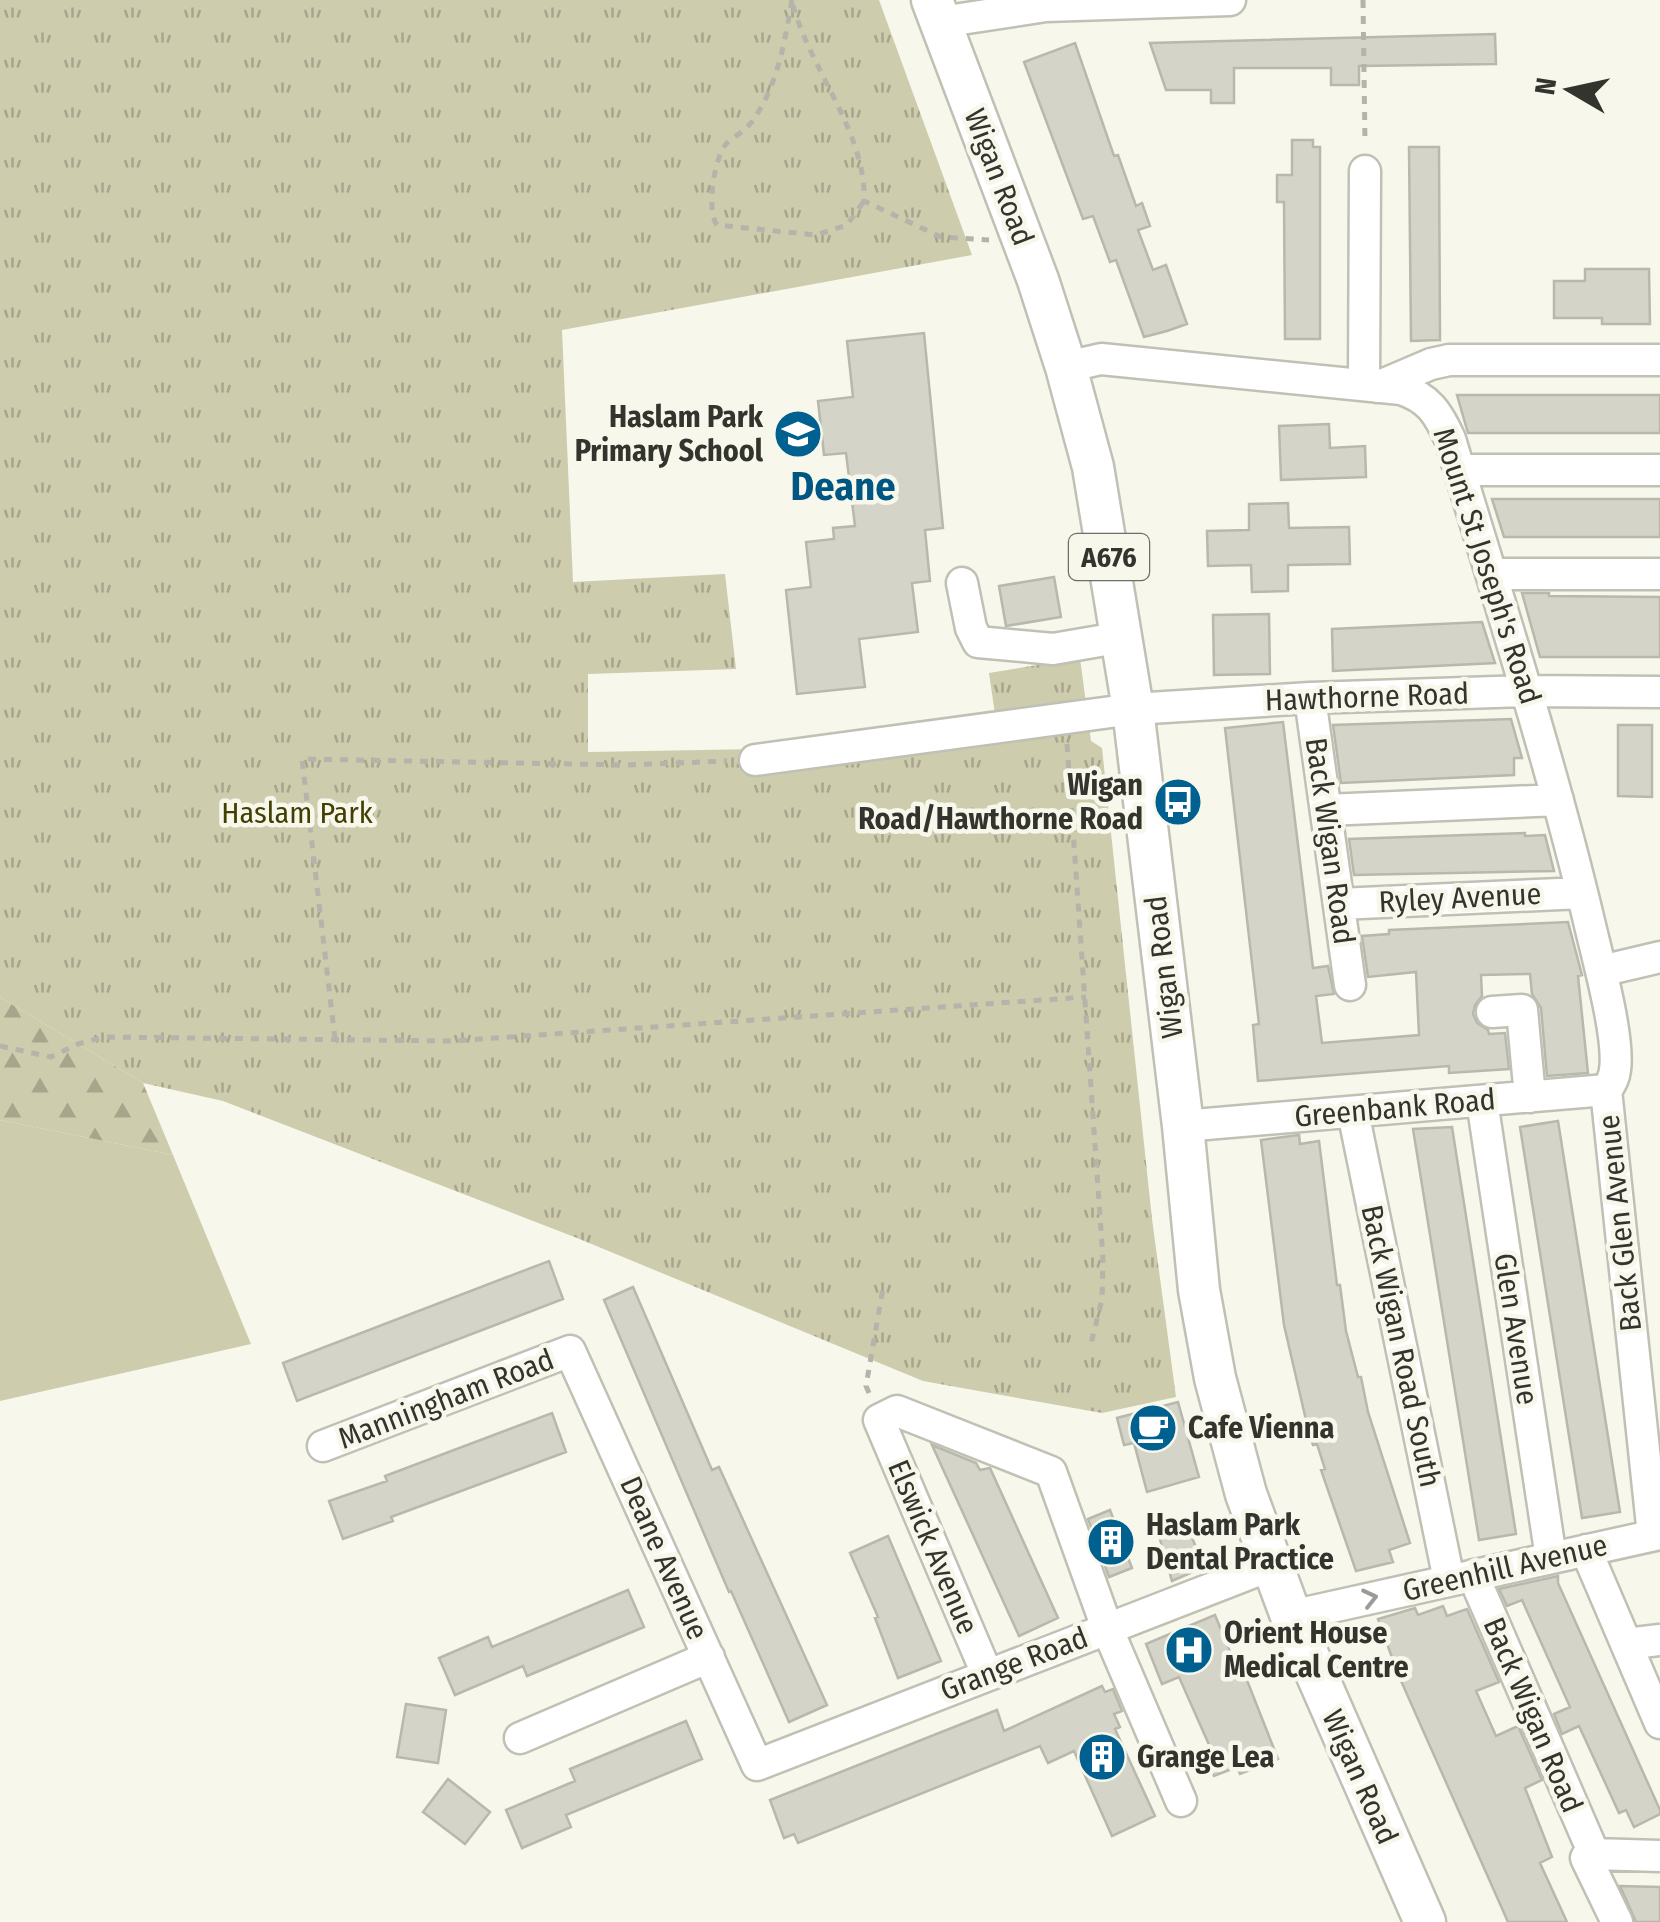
<svg xmlns="http://www.w3.org/2000/svg" width="1660" height="1922" viewBox="0 0 1660 1922" font-family="'Fira Sans Condensed',sans-serif">
	<style>
		.green { fill: #cdccad }
		.forest { fill: url(#forest-firs) }
		.park { fill: url(#park-tufts) }
		.building { fill: #d4d4c8; stroke: #b8b8ad; stroke-width: 2.5 }
		.lines { fill: none; stroke-linecap: round; stroke-linejoin: round }
		.minor-casing { stroke: #c0c0b4; stroke-width: 35 }
		.major-casing { stroke: #c0c0b4; stroke-width: 45 }
		.path { stroke: #b4b4aa; stroke-width: 5; stroke-dasharray: 8 8; stroke-linecap: butt }
		.minor { stroke: #fff; stroke-width: 30 }
		.major { stroke: #fff; stroke-width: 40 }
		.oneway { stroke: #9a9a97 }
		.labels { text-anchor: middle; dominant-baseline: central; stroke-width: 9; stroke-linejoin: round; paint-order: stroke }
		.shield { fill: #f7f7eb; stroke: #6e6e67; stroke-width: 2.5 }
		.shield-label { font-size: 28px; font-weight: bold; fill: #34342f }
		.street-label { font-size: 30px; fill: #34342f; stroke: #f7f7eb }
		.poi-label { font-size: 30px; font-weight: bold; fill: #34342f; stroke: #f7f7eb; text-anchor: start }
		.park-label { font-size: 30px; fill: #433f02; stroke: #f7f7eb }
		.district-label { font-size: 40px; font-weight: bold; fill: #005682; stroke: #f7f7eb }
	</style>
	<defs>
		<pattern id="forest-firs" width="22" height="20" patternUnits="userSpaceOnUse" patternTransform="scale(2.5)"><rect width="22" height="20" fill="#cdccad"/><path d="M5 1l3.5 6h-7zM16 11l3.5 6h-7z" fill="#a7a68d"/></pattern>
		<pattern id="park-tufts" width="24" height="20" patternUnits="userSpaceOnUse" patternTransform="scale(2.5)"><rect width="24" height="20" fill="#cdccad"/><path d="M3 7l-1-3M5 7V3M7 7l1-3M15 17l-1-3M17 17v-4M19 17l1-3" fill="none" stroke="#a7a68d"/></pattern>
	</defs>
	<rect width="100%" height="100%" fill="#f7f7eb"/>
	<path class="green" d="M0 1120 173 1155 251 1344 0 1401Z"/>
	<path class="forest" d="M0 997 143 1083 173 1155 0 1120Z"/>
	<path class="park" d="M0 0H879L972 255 562 330 573 582 725 574 736 669 588 674V752L759 749 995 714 989 673 1080 658 1091 741 1102 748 1152 1219 1176 1397 1102 1413 923 1381 577 1238 223 1101 143 1083 0 997Z"/>
	<path class="building" d="M1495 34 1496 64 1359 66V85H1331V68H1234V103H1211V90H1166L1150 43Z
		M1075 43 1114 156 1118 155 1136 206 1142 203 1150 226 1138 230 1153 270 1166 265 1187 324 1167 331 1144 337 1116 260 1110 262 1093 216 1083 219 1024 62Z
		M1292 140H1313V147H1320V339H1285L1284 202H1277V175H1292Z
		M1409 147H1439L1440 340 1411 341Z
		M1585 269H1649L1650 324H1602V318H1554V281H1585Z
		M924 333 943 528 925 530 930 581 912 583 918 632 859 639 865 687 797 694 786 590 811 587 806 542 834 539 833 528 855 526 846 453 824 455 818 401 853 397 847 341Z
		M1457 395H1660V433H1468Z
		M1329 424 1330 448 1365 446 1366 477 1281 480 1279 426Z
		M1492 499H1660V537H1504Z
		M1288 503 1289 528 1349 527 1350 564 1288 565V591L1252 592 1251 565 1208 566 1207 531 1249 530V504Z
		M1054 577 1061 617 1006 626 999 586Z
		M1522 593H1549V596L1660 597V657H1540Z
		M1269 614 1270 674 1214 675 1213 615Z
		M1482 622 1495 663 1333 671 1332 629Z
		M1511 719 1522 758H1514V775L1341 783 1333 725Z
		M1283 722 1313 968 1328 966 1334 994 1316 996 1322 1043 1419 1035 1416 972 1368 977 1362 936 1389 934V930L1568 922 1582 975 1578 976 1588 1073 1547 1076 1541 1008 1532 994 1530 974 1481 975 1482 996 1475 1005 1473 1014 1477 1023 1488 1030 1489 1034 1505 1033 1509 1069 1449 1073V1066L1258 1081 1253 1025 1259 1024 1225 728Z
		M1618 725H1652V797L1618 796Z
		M1525 833V836L1545 835 1554 871 1354 875 1349 839Z
		M1558 1121 1620 1512 1582 1518 1520 1127Z
		M1452 1127 1516 1534 1479 1540 1413 1129Z
		M1299 1135 1300 1144 1319 1141 1337 1285H1340L1346 1331 1358 1377H1361L1368 1412 1410 1543 1389 1550 1393 1562 1356 1571 1321 1470 1325 1469 1317 1444 1313 1445 1309 1433 1284 1325 1261 1140Z
		M549 1261 563 1299 297 1401 283 1363Z
		M633 1287 712 1470 719 1467 827 1705 789 1722 731 1591 729 1592 604 1300Z
		M1178 1402 1199 1477 1147 1492 1134 1443 1124 1445 1117 1418Z
		M552 1413 566 1452 391 1517 393 1521 343 1539 329 1501 387 1481 385 1476Z
		M932 1445 976 1463 980 1470 990 1468 1058 1618 1019 1636Z
		M1110 1510 1132 1568 1109 1577 1088 1519Z
		M1187 1525 1204 1567 1172 1581 1159 1536Z
		M888 1536 941 1661 898 1678 875 1618 878 1617 850 1553Z
		M1558 1576V1583L1660 1810V1814L1634 1827 1626 1810 1619 1813 1579 1726 1562 1734 1554 1714 1570 1707 1522 1600 1507 1606 1499 1589Z
		M628 1590 644 1627 527 1676 523 1666 455 1695 439 1658 488 1637 492 1647Z
		M1443 1606 1447 1616 1467 1609 1499 1682 1476 1691 1496 1736 1518 1726 1542 1780 1525 1788 1552 1857 1540 1863 1567 1922H1508L1398 1674 1378 1619 1415 1608 1418 1615Z
		M1215 1615 1234 1661 1239 1660 1278 1759 1240 1774 1237 1767 1214 1776 1203 1749 1210 1747 1179 1677 1162 1684 1146 1644Z
		M1102 1686 1105 1692 1113 1689 1122 1711 1114 1714 1120 1727 1115 1729 1155 1816 1112 1836 1074 1751 1048 1763 1040 1746 798 1843 794 1834 784 1838 770 1800 997 1710 1004 1731Z
		M406 1704 446 1710 438 1763 397 1757Z
		M686 1721 702 1759 566 1815 571 1827 522 1848 506 1810 575 1781 570 1769Z
		M448 1779 490 1812 465 1844 423 1812Z
		M1620 1886 1660 1887V1922H1636Z"/>
	<g class="lines">
		<g class="minor-casing">
			<path id="minor" d="M941 22 1046 6 1230 0
				M1066 367 1101 359 1401 389C1429 398 1438 413 1450 439 1498 599 1550 758 1589 921 1597 956 1620 1037 1615 1070 1614 1079 1611 1084 1606 1090
				M1364 385 1365 171
				M1377 387 1431 364 1449 360H1660
				M1460 470H1660
				M1491 574H1660
				M962 583 971 628 978 642 1053 649 1123 637
				M1310 698 1350 985
				M755 760 1133 709 1310 698 1527 691 1660 692
				M1326 810 1558 800
				M1339 904 1582 893
				M1601 971 1660 957
				M1492 1012 1522 1010 1530 1097
				M1606 1090 1653 1535
				M1482 1101 1551 1558
				M1353 1112 1449 1580
				M1183 1126 1606 1090
				M323 1446 570 1351 757 1765 1272 1565
				M1586 1550 1660 1723
				M1473 1575 1594 1854
				M1291 1616 1660 1534
				M1626 1644 1660 1640
				M987 1674 879 1420 897 1411 1051 1472 1107 1628 1181 1801
				M520 1738 709 1657
				M1617 1922 1586 1858 1594 1854 1660 1856"/>
		</g>
		<g class="major-casing">
			<path id="major" d="M932 0 1038 280 1066 367 1093 467 1133 709 1183 1126 1199 1290 1215 1378 1246 1494 1291 1616 1425 1922"/>
		</g>
		<path class="path" d="M792 0C786 34 781 66 766 98 760 109 754 122 744 130 739 135 731 138 726 144 714 158 706 211 717 225L816 235 847 225 864 201
			M1363 0 1365 143
			M793 5C810 69 867 134 864 201L941 237 989 240
			M1067 744 1103 1259 1102 1299 1091 1344
			M335 1039 302 759 626 765 727 761
			M0 1046 51 1057 78 1044 104 1037 452 1041 1086 997
			M869 1393 866 1386 883 1288"/>
		<use href="#minor" class="minor"/>
		<use href="#major" class="major"/>
	</g>
	<defs><path id="oneway-chevron" d="M-2-3.5L2.5 0L-2 3.5" fill="none" stroke-width="1.6" stroke-linecap="round" stroke-linejoin="round" transform="scale(2.5)"/></defs>
	<use class="oneway" href="#oneway-chevron" transform="translate(1370 1598) rotate(-13)"/>
	<defs>
		<g id="school-disc" transform="scale(2.5)"><circle r="9.5" fill="#006090" stroke="#f7f7eb"/><path d="M0-5L7-2L0 1L-7-2ZM-4 1L0 2.5L4 1V4Q0 6-4 4Z" fill="#fff"/></g>
		<g id="bus-disc" transform="scale(2.5)"><circle r="9.5" fill="#006090" stroke="#f7f7eb"/><path d="M-5-6H5V4H4V6H2V4H-2V6H-4V4H-5ZM-3.5-4V0h7V-4ZM-3.5 1.2v1.5H-2V1.2ZM2 1.2v1.5H3.5V1.2Z" fill="#fff"/></g>
		<g id="cafe-disc" transform="scale(2.5)"><circle r="9.5" fill="#006090" stroke="#f7f7eb"/><path d="M-5.5-4.5H6V0H3Q3 3.5 0 3.5H-2.5Q-5.5 3.5-5.5 0ZM3-3.2v2h1.7v-2ZM-6 4.5H4V6H-6Z" fill="#fff"/></g>
		<g id="building-disc" transform="scale(2.5)"><circle r="9.5" fill="#006090" stroke="#f7f7eb"/><path d="M-4-6H4V6H1V3H-1V6H-4ZM-2.5-4.3h1.7v1.8h-1.7ZM.8-4.3h1.7v1.8H.8ZM-2.5-1h1.7V.8h-1.7ZM.8-1h1.7V.8H.8Z" fill="#fff"/></g>
		<g id="hospital-disc" transform="scale(2.5)"><circle r="9.5" fill="#006090" stroke="#f7f7eb"/><path d="M-5-5h3v3.5h4V-5h3V5h-3V1.5h-4V5h-3Z" fill="#fff"/></g>
	</defs>
	<g fill-rule="evenodd">
		<use href="#school-disc" x="798" y="434"/>
		<use href="#bus-disc" x="1178" y="802"/>
		<use href="#cafe-disc" x="1153" y="1428"/>
		<use href="#building-disc" x="1111" y="1542"/>
		<use href="#hospital-disc" x="1189" y="1650"/>
		<use href="#building-disc" x="1102" y="1757"/>
	</g>
	<g class="labels">
		<rect class="shield" x="1069" y="534" width="80" height="46" rx="8"/>
		<g class="shield-label">
			<text x="1109" y="557">A676</text>
		</g>
		<g class="street-label">
			<text transform="translate(999 177) rotate(69)">Wigan Road</text>
			<text transform="translate(1487 566) rotate(72)">Mount St Joseph's Road</text>
			<text transform="translate(1367 697) rotate(-2)">Hawthorne Road</text>
			<text transform="translate(1330 841) rotate(82)">Back Wigan Road</text>
			<text transform="translate(1460 898) rotate(-3)">Ryley Avenue</text>
			<text transform="translate(1164 967) rotate(-97)">Wigan Road</text>
			<text transform="translate(1395 1108) rotate(-5)">Greenbank Road</text>
			<text transform="translate(1620 1223) rotate(-96)">Back Glen Avenue</text>
			<text transform="translate(1516 1329) rotate(81)">Glen Avenue</text>
			<text transform="translate(1401 1346) rotate(78)">Back Wigan Road South</text>
			<text transform="translate(446 1399) rotate(-21)">Manningham Road</text>
			<text transform="translate(933 1547) rotate(67)">Elswick Avenue</text>
			<text transform="translate(664 1558) rotate(66)">Deane Avenue</text>
			<text transform="translate(1505 1568) rotate(-13)">Greenhill Avenue</text>
			<text transform="translate(1014 1664) rotate(-21)">Grange Road</text>
			<text transform="translate(1533 1715) rotate(67)">Back Wigan Road</text>
			<text transform="translate(1360 1777) rotate(66)">Wigan Road</text>
		</g>
		<g class="poi-label">
			<text x="763" y="417" text-anchor="end">Haslam Park<tspan x="763" dy="34">Primary School</tspan></text>
			<text x="1143" y="785" text-anchor="end">Wigan<tspan x="1143" dy="34">Road/Hawthorne Road</tspan></text>
			<text x="1188" y="1428">Cafe Vienna</text>
			<text x="1146" y="1525">Haslam Park<tspan x="1146" dy="34">Dental Practice</tspan></text>
			<text x="1224" y="1633">Orient House<tspan x="1224" dy="34">Medical Centre</tspan></text>
			<text x="1137" y="1757">Grange Lea</text>
		</g>
		<g class="park-label">
			<text x="297" y="813">Haslam Park</text>
		</g>
		<g class="district-label">
			<text x="843" y="487">Deane</text>
		</g>
	</g>
	<g transform="translate(1570 90) rotate(279)" stroke="#f7f7eb" stroke-width="8" paint-order="stroke">
	<path d="M0-8L18 38L0 25L-18 38Z" fill="#34342f"/>
	<text y="-15" font-size="28" font-weight="bold" text-anchor="middle" fill="#34342f">N</text>
	</g>
</svg>
